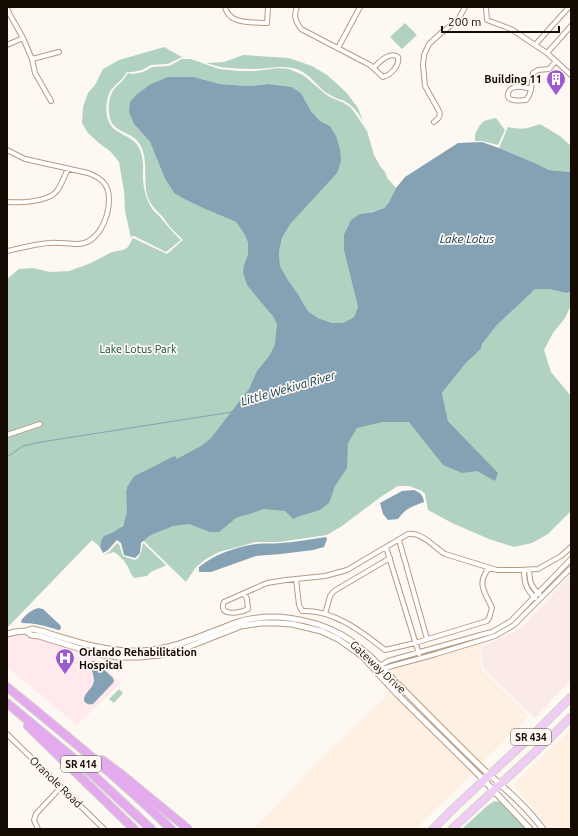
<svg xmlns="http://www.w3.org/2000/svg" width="578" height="836" viewBox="0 0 578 836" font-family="Ubuntu,sans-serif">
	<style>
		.built { fill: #fef0e3 }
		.education { fill: #fbebe8 }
		.medical { fill: #ffe9ed }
		.green { fill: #b2d2c1; fill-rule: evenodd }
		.water { fill: #84a2b3 }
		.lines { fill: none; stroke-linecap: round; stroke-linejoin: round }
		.stream { stroke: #84a2b3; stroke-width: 1 }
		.minor-casing { stroke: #b69b80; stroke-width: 6 }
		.tertiary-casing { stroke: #b69b80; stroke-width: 7 }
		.primary-casing { stroke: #d5d3d2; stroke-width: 9 }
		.motorway-casing { stroke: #d5d3d2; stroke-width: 10 }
		.minor { stroke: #fff; stroke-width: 4 }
		.tertiary { stroke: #fff; stroke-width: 5 }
		.primary { stroke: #eeccf4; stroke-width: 7 }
		.motorway { stroke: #e3aaed; stroke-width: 8 }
		.labels { text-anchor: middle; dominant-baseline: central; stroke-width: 3.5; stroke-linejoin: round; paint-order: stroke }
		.shield { fill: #fef8f3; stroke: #5a524b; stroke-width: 1 }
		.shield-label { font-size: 10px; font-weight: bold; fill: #140b03 }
		.poi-label { font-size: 11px; font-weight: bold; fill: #140b03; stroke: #fef8f3; text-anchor: end }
		.park-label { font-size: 11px; fill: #0c4932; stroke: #fef8f3 }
		.street-label { font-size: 11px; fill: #140b03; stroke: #fef8f3 }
		.water-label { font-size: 12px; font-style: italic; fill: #0a3549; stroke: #fef8f3 }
	</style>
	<rect width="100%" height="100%" fill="#fef8f3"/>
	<path class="built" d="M571 562V565L543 594 541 593Z
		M495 639 479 647 482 670 529 716 481 763 387 670Z
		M372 670 383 683 397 697 473 772 415 829H254L315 764 388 694 386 689 371 671Z
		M571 729V829H549L513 785Z"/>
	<path class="education" d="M571 574V680L535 718 484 669 480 648 521 628Z"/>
	<path class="medical" d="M20 633 27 636 38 638 93 655 121 683 77 725 7 667V636Z"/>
	<path class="green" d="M405 23 417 35 402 49 390 37Z
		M164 47 182 57 168 64 151 65 142 70 133 72H127C125 74 124 77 122 79 118 83 114 86 111 90 104 102 104 123 117 131 126 137 136 139 140 150 144 159 143 170 143 180 144 191 147 202 154 211 156 213 158 215 160 217 167 225 173 233 181 240L166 252 134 236H132L131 238 125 211 124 191 119 162 110 151 100 144 88 133 82 123 83 107 88 93 95 85 103 69 119 60Z
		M243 55 289 58 312 66 327 75 346 92 358 108 363 121C358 113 353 105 344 101 340 99 335 98 330 95 319 89 312 76 299 70 284 64 270 69 254 69 243 69 231 68 220 67 215 66 211 64 206 63L224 62Z
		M182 59H191L219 69 240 71H256L278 68 289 69 303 75 328 96 344 103 350 107 355 113 367 131 374 155 380 166 385 172 388 179 396 188C386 210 384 210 360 214L354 290 358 307 354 317 343 323H332L318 318 308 311 298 294 288 280 280 266 279 252 282 238 291 223 330 126 320 121 311 111 301 93 292 87 269 84 249 86 220 84 194 77 134 124 150 142 165 179 174 193 186 200 205 209 236 222 245 235 248 243V254L244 265 263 304 276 319 403 381 485 460 448 421 442 393 466 363 481 349 482 344 497 325 527 297 535 289H549L566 293 571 292V305L565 318 553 333 544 350 551 372 571 396V511L548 534 532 543 514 547 489 539 452 523 428 510 425 494 422 491 409 486H398L382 496 342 526 327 535 279 542H256L219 552 206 559 196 567 186 582 124 522C121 531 115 530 108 534 105 535 103 538 101 541L100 547 92 540 7 628V279L19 269 33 268 50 272 69 271 91 263 112 252 123 250 128 247 133 238 167 254 183 240C179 236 174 231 170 227 167 223 164 218 161 215 155 209 149 203 147 195 143 178 149 158 139 143 130 130 111 134 109 113 108 102 110 92 118 85 122 81 125 78 128 73L133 74 143 72 152 67 169 66ZM164 462 127 504 126 492 127 487 134 476 149 470Z
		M496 118 505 130 498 145 482 141H475V134L480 125 484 121 491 119Z
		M540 124 560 136 571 146V172L549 170 535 163 499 148 508 127C523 130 526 129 540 124Z
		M117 543 119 544 123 556 135 560C142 556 141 550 143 543L166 565C160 569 151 570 147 576L134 578C131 575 130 571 128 567 124 560 120 556 114 552L103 555 109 552Z
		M119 689 123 693 114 703 109 699Z
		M494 801 500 802 521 823 525 829H462L487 806Z"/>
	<path class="water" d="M168 77H194L220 84 249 86 269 84 292 87 301 93 311 111 320 121 330 126 336 136 340 149 341 161 337 173 291 223 282 238 279 252 280 266 288 280 298 294 308 311 318 318 332 323H343L354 317 358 307 344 250V235L351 220 360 214 373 212 384 208 389 202 396 188 405 177 458 143 482 142 499 148 535 163 549 170 571 172V292L566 293 549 289H535L527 297 497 325 482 344 481 349 466 363 442 393 448 421 498 473 495 481 477 471 462 473 443 465 409 422H382L357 428 348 443 347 468 335 486 329 503 320 510 300 516 293 519 285 511 264 509 250 514 241 516 236 518 219 532H210L189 524 173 526 153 534 149 536 141 543 140 553 135 558 124 555 121 543 117 540 108 550 103 553 100 547 101 541 104 536 115 531 123 526 127 512 126 492 127 487 134 476 149 469 170 458 175 456 177 459 201 446 211 438 249 389 257 371 270 355 275 344 277 324 273 316 270 313 247 285 243 272 244 265 248 254V243L245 235 236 222 205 209 186 200 174 193 165 179 150 142 134 124 129 112 130 102 136 95 151 84Z
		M414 490C420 493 423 494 424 502 412 507 407 507 398 519L388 520 383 514 380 503 402 491Z
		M326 537 327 539 324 547 313 550 281 554 256 556 211 572H199V567C215 554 236 547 256 544 264 543 272 544 281 543 296 542 311 539 326 537Z
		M38 608 43 609 60 625 61 627 60 630H58C46 626 35 623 22 623L21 621C25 615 31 610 38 608Z
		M92 661H95L113 678 114 681 113 683 93 704C88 705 87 704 84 701 83 693 93 689 94 681 94 675 91 669 90 664Z"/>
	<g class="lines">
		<path class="stream" d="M7 457 23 446 41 442 232 412"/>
		<g class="minor-casing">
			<path id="minor" d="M7 7 9 13 23 38 32 59 35 73 51 101
				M225 7C229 25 252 22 267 23L268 7
				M297 7C293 16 296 22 301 29L370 65 383 77C391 75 400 65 398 57 389 51 380 62 373 68
				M486 7 487 20 511 29 535 45 569 7
				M571 26 547 53 571 75
				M7 45 23 38
				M535 45 547 53
				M338 48 360 7
				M32 59 59 52
				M531 89C526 88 520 86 515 87 508 88 504 99 513 100 517 101 522 100 526 100 533 93 531 82 533 73L538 70 549 69 556 61
				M434 122C439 118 441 116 439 111L425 86 423 65 424 55 429 44 441 33 458 20 465 7
				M7 150 25 159 88 173C101 178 109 184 109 199 109 218 98 244 77 244 67 244 58 242 49 243 35 244 21 248 7 251
				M7 202C20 203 47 202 56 192 62 185 64 176 68 169
				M7 435 40 424
				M399 540 427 639
				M386 547 419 654
				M524 570C524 583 526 589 535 598
				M529 570C530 582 530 585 539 594
				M296 579 299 605 302 611C333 609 362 632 385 650L415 643 487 621 489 618 492 608C485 592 476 584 489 568
				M244 593 247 599 248 609C241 613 217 617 224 602L267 583 286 580 325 576 347 570 408 534C422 532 434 547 445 554L497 570H519L538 569 561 556 571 547
				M325 614 330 596 334 591 390 558
				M378 667 388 661 484 634 492 632 511 621 571 559
				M376 671 383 669 392 666 436 654 495 636 514 625 571 568
				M7 734 104 829
				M38 829 34 820 36 814 61 787"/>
		</g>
		<g class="tertiary-casing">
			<path id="tertiary" d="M26 631 31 635 39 636 97 654 118 657H140L159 655 175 652 241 626 261 623H277L292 624 321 631 338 639 362 656 397 694 478 774 530 829
				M7 634 15 632 26 631 32 629 41 631C74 641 108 653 142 651 176 649 207 633 238 622 271 612 312 618 342 635 352 641 362 649 371 657 408 694 445 732 483 769 504 788 526 806 543 829"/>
		</g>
		<g class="primary-casing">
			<path id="primary" d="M433 829 456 806 538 730 571 697
				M452 829 548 740 571 717"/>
		</g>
		<g class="motorway-casing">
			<path id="motorway" d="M7 687C63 733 119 778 171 829
				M7 703 90 772 151 829
				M28 726 134 829
				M102 760 121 774 188 829"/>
		</g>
		<use href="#minor" class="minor"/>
		<use href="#tertiary" class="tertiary"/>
		<use href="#primary" class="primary"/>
		<use href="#motorway" class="motorway"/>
	</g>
	<defs>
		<g id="building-pin" transform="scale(1)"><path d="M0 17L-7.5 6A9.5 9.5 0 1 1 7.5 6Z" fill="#9d5bd0" stroke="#fef8f3"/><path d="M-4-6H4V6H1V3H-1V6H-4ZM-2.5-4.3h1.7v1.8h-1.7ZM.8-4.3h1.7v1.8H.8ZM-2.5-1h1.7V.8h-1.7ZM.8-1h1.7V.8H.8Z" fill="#fff"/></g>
		<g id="hospital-pin" transform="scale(1)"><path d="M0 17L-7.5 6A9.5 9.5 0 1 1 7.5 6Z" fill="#9d5bd0" stroke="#fef8f3"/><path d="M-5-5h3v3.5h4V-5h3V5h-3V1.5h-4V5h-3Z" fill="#fff"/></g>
	</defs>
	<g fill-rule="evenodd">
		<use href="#building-pin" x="556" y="79"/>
		<use href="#hospital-pin" x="65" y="658"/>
	</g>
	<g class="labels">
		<g class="shield">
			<rect x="511" y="729" width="40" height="16" rx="3"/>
			<rect x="61" y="756" width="40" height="16" rx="3"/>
		</g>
		<g class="shield-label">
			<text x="531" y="737">SR 434</text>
			<text x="81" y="764">SR 414</text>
		</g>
		<g class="poi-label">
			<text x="542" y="79">Building 11</text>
			<text x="79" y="652" text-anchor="start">Orlando Rehabilitation<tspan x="79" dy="13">Hospital</tspan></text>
		</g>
		<g class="park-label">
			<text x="138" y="349">Lake Lotus Park</text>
		</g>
		<g class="street-label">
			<text transform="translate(378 667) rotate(43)">Gateway Drive</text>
			<text transform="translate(56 782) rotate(44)">Oranole Road</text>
		</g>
		<g class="water-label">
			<text x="467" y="238">Lake Lotus</text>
			<text transform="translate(288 388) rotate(-16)">Little Wekiva River</text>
		</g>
	</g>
	<rect width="578" height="836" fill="none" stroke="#140b03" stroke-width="16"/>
	<path d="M442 26v6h117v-6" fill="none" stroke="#140b03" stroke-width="2"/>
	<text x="448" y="26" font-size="12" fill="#140b03" stroke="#fef8f3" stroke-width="3" paint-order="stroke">200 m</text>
</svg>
